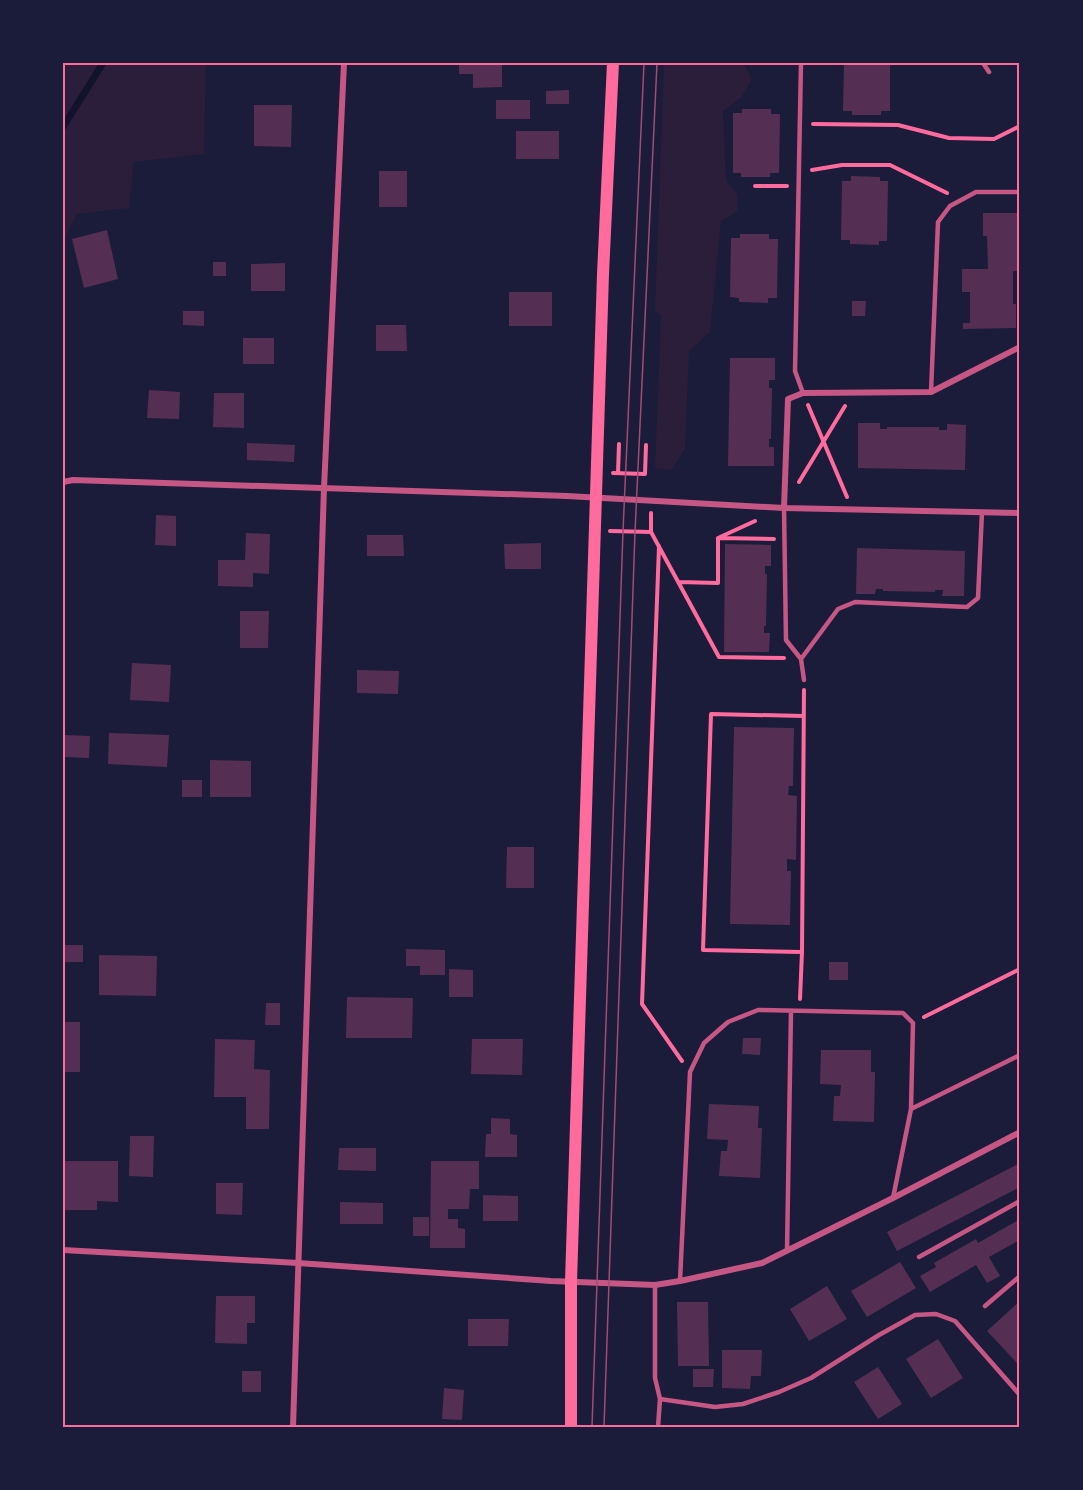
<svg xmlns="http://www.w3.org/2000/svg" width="1083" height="1490" viewBox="0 0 1083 1490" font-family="'DejaVu Sans',sans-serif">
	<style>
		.green { fill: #2a1e3b }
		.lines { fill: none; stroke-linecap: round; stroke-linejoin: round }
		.stream { stroke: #12122b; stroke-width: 7 }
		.building { fill: #542f53 }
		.path { stroke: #ff6b9d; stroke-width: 4 }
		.service { stroke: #c65784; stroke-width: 4.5 }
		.minor { stroke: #c65784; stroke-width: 6 }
		.secondary { stroke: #ff6b9d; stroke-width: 12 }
		.tram { stroke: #a44b75; stroke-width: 1.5 }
		.neatline { fill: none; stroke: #ff6b9d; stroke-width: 2 }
	</style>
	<rect width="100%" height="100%" fill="#1b1b3a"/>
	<path class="green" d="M63 63H206L204 154 134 162 129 208 77 214 63 241Z
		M664 63H741L745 66 752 79 742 97 723 111 726 180 737 194 738 211 721 221 710 332 689 351 685 449 671 470 655 468 661 316 655 310Z"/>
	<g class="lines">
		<path class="stream" d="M63 127 103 63"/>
	</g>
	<path class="building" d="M459 63H502V87L473 88V74H459Z
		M844 63H890V111H881V115H852V111H843Z
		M569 90V104H546V91Z
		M496 100H530V119H496Z
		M254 105H292L291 147 254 146Z
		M742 109H771V114H780L779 173H770V177H741V173H733V113H742Z
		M516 131H559V159H516Z
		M379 171H407V207H379Z
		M851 176 880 177V181H888L887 241H879V245L850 244V240H841L842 181H851Z
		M983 213H1020V271H1013V304H1016V328L963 329V323H970V292H962V269H988L987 236H983Z
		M107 230 118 279 84 288 72 239Z
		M740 234H769V239H778L777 298H768V303L739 302V298L730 297 731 238H740Z
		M213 262H226V276H213Z
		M285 263V291H251V264Z
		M509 292H552V326H509Z
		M852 301H866L865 316H852Z
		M183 311H204V326L183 325Z
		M376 325H406L407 351H376Z
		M243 338H274V364H243Z
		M730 358H775V380H769V388H772L771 439H769V447H774V466H728Z
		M149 390 180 392 179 419 147 418Z
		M214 393H244V428L213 427Z
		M858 423H880V429H887V427H939V430H947V424L966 425 965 470 858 468Z
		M247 443 295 445 294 462 247 460Z
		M156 515 176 516V546L155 545Z
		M246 533 270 534 269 574 253 573V587L218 586V560H245Z
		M367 535H403L404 556H367Z
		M541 543V569H505L504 544Z
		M725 544 771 545V566H765V574H767L766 626H764V633H770L769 652H724Z
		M857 548 965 551 964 596H942L943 590H935V592L883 591V589H876L875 594H856Z
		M240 611H269L268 648H240Z
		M132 663 171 665 169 702 130 700Z
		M357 670 399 671 398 694 357 693Z
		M734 727 794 728 793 786H789L788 795 797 796 796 860 787 859V871H791L790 925 730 924Z
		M109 733 169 735 167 767 108 764Z
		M65 735 90 736 89 758 64 757Z
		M210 760 251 761V797H210Z
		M182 780H202V797H182Z
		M507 847H534V888H506Z
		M63 945H83V962H63Z
		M406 949 445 950V975H420V966H406Z
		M99 955 157 956 156 996 99 995Z
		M829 962H848V980H829Z
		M449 969 473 970V997H449Z
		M347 997 413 998 412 1038H346Z
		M266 1003H280V1025H265Z
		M63 1022H80V1072H63Z
		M743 1038H761L760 1055 742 1054Z
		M215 1039 255 1040 254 1069 270 1070 269 1129H246V1097H214Z
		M472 1039H523L522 1075 471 1074Z
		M821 1050H871V1072H875L874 1122 833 1121 834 1096H840L841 1085 820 1084Z
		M709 1104 759 1106 758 1128H762L760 1178 719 1176 721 1151H727L728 1140 707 1139Z
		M491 1118 510 1119V1134L517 1135V1157H485L486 1134H491Z
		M130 1136H154L153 1177 129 1176Z
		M339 1148H376V1171L338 1170Z
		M63 1161H118V1202L97 1201V1210H63Z
		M431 1161H479V1189H470L469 1209H448V1219H458V1228L465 1229V1248H430Z
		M1020 1163V1187L897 1251 887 1232Z
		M216 1183H243L242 1215 216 1214Z
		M483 1195 518 1196V1221H483Z
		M340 1202 383 1203V1224H340Z
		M413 1217H429V1236H413Z
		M1020 1219V1240L989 1257 1000 1276 987 1283 976 1265 930 1292 920 1276 936 1267 934 1263 976 1239 978 1243Z
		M900 1262 916 1288 867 1317 851 1291Z
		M827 1286 847 1319 809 1341 790 1309Z
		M216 1296H255V1323H247V1344L215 1343Z
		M1020 1301V1361L1017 1363 987 1331Z
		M677 1302H708L709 1366H678Z
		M468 1319H509L508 1346H468Z
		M938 1339 963 1378 931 1398 906 1359Z
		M722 1350H762L761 1376H751L750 1389 722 1388Z
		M878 1367 902 1404 878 1419 854 1382Z
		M693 1369H714L713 1387H693Z
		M242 1371H261V1392H242Z
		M444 1388 464 1390 462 1420 442 1419Z"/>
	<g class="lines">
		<path class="path" d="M813 124 898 125 949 138 994 139 1020 126
			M812 170 842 165H890L947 193
			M755 186H787
			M808 405 847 497
			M613 473 645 474 646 445
			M618 473 619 444
			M799 482 845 406
			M651 513V532L719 657 784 658
			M610 531 651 532
			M718 538 755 521
			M659 546 642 1004 682 1061
			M679 582 718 583V538L774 539
			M804 716 711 714 703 950 802 952 804 690
			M800 999 802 952
			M924 1017 1020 969"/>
		<path class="service" d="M801 63 795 371 803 393
			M983 63 989 72
			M931 392 938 222 950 206 976 192H1020
			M784 508 786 640 801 659 804 680
			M801 659 838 609 855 602 967 607 978 598 982 512
			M911 1109 1020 1055
			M787 1251 791 1011
			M919 1257 1020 1201
			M680 1281 690 1072 704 1043 728 1022 758 1010 903 1013 913 1023 911 1109 893 1198
			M655 1285V1378L660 1399 715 1407 743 1404 779 1392 811 1378 879 1335 915 1315 936 1314 955 1321 1020 1395
			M985 1306 1020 1276
			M658 1427 660 1399"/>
		<path class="minor" d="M63 482 73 480 567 496 784 508 788 399 803 393 931 392 1020 347
			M784 508 1020 513
			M63 1250 298 1263 551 1281 655 1285 680 1281 762 1263 893 1198 1020 1132
			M293 1427 324 488 344 63"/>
		<path class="secondary" d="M571 1427V1282L603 274 613 63"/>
		<path class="tram" d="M592 1427 623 531 644 63
			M604 1427 635 532 657 63"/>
	</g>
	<rect width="1083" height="1490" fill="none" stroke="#1b1b3a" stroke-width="129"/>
	<rect x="64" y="64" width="954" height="1362" class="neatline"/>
</svg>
